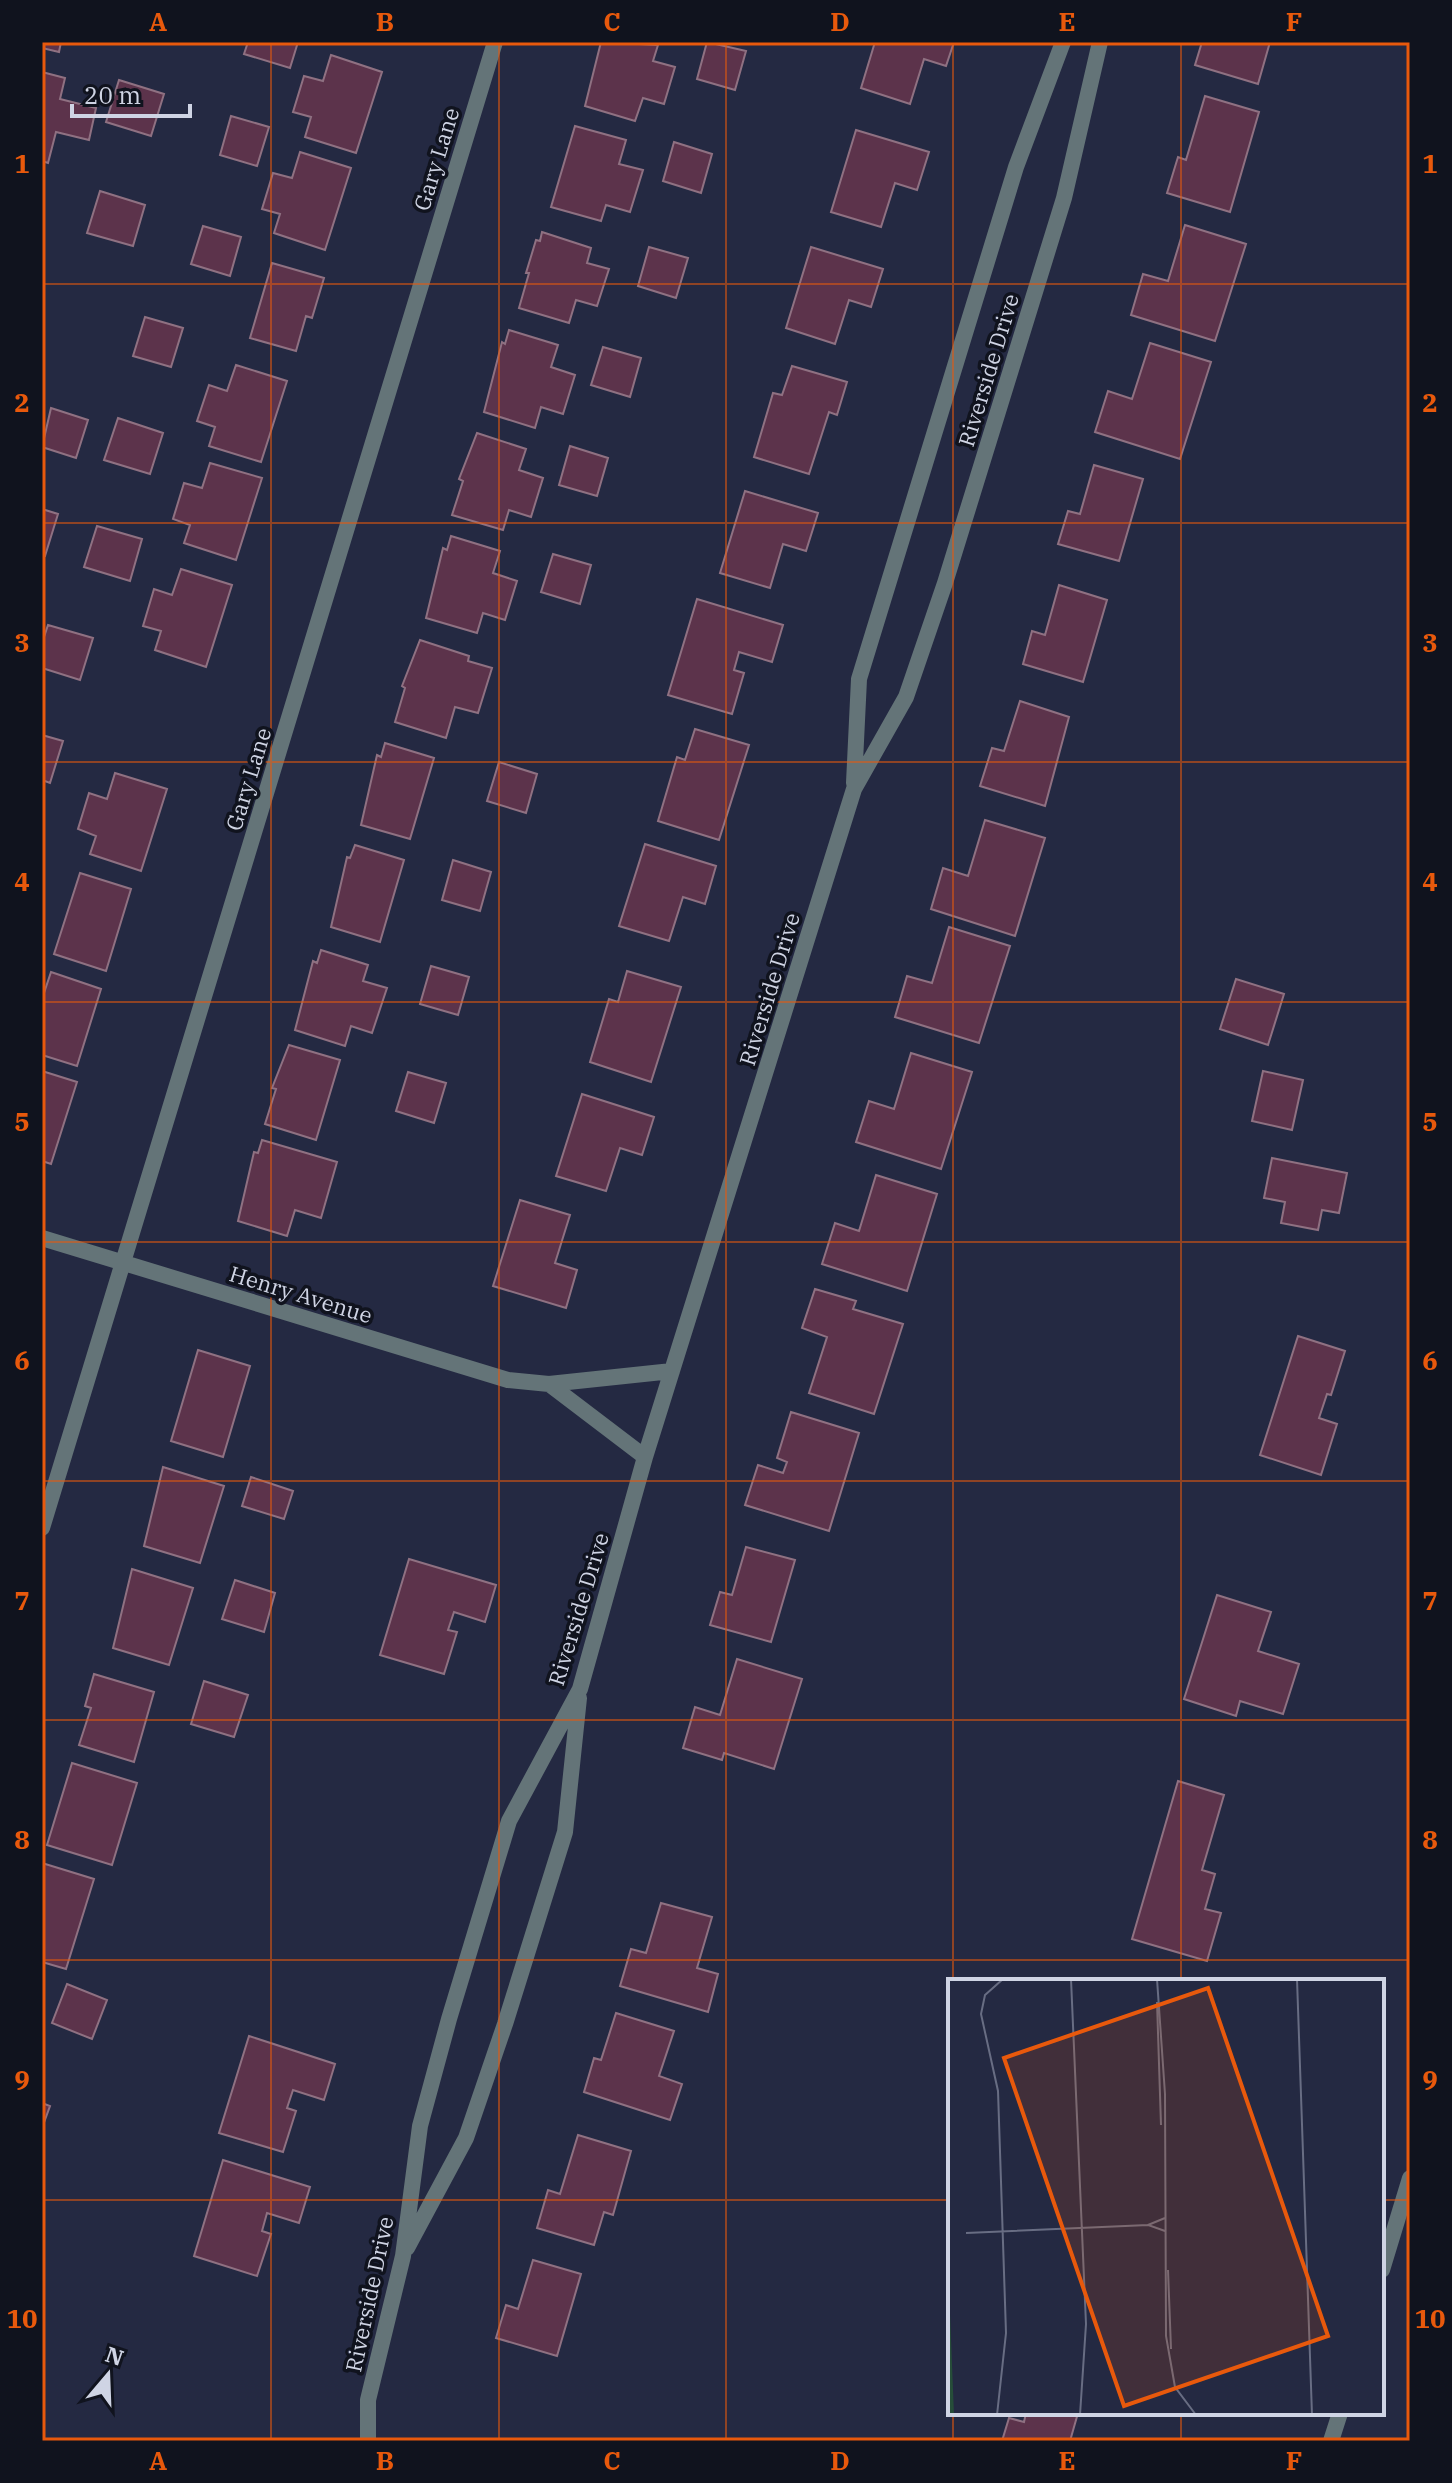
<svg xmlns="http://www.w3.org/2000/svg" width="1452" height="2483" viewBox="0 0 1452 2483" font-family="'IBM Plex Serif',serif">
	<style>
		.building { fill: #5c334b; stroke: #8f7182; stroke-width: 2 }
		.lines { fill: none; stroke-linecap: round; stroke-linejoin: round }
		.street { stroke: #647478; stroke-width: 16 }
		.grid { fill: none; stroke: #e8590c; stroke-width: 2; stroke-opacity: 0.55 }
		.labels { text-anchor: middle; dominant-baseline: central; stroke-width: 7; stroke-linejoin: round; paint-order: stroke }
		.street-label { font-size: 22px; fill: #cfd4e4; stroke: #10131e }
		.inset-road { fill: none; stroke: #686d83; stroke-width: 2 }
		.view { fill: #e8590c; fill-opacity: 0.15; stroke: #e8590c; stroke-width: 4 }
		.inset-edge { fill: none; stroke: #cfd4e4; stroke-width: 4 }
		.neatline { fill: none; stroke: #e8590c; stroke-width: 3 }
		.grid-label { font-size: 26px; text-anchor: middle; font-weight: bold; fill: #e8590c }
	</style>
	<rect width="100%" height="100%" fill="#242942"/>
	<path class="building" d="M42 42H61L59 52 42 48Z
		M248 42H298L290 68 244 54Z
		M601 42 658 45 653 61 675 67 664 104 643 98 635 121 585 106Z
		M707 42 746 51 735 90 697 79Z
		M875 42H954L946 66 924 59 910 104 861 88Z
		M1202 42H1270L1258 84 1195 65Z
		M331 55 382 72 356 153 305 137 311 117 293 112 304 76 323 81Z
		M42 72 65 78 60 99 96 108 89 140 56 132 48 163 42 161Z
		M119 80 164 94 151 136 106 122Z
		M1205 96 1259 112 1230 212 1167 193 1178 157 1186 160Z
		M231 116 269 127 257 166 220 155Z
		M575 126 626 140 619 164 643 170 630 212 606 205 601 221 551 207Z
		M856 130 929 152 917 190 895 183 881 227 831 212Z
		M674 142 712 154 701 193 663 181Z
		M300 152 351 168 325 250 274 233 280 214 262 209 273 173 292 178Z
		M100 191 145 205 133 246 87 233Z
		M1185 225 1246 244 1215 341 1131 315 1143 274 1168 281Z
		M203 226 241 237 230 276 191 264Z
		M542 232 591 248 587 263 609 269 597 306 576 300 569 323 519 308 529 273H526L536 240 540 241Z
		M649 247 688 258 676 298 638 286Z
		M811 247 883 269 871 307 849 300 835 344 786 328Z
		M272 263 324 278 312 318 306 316 296 351 250 338Z
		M145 317 183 328 171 367 133 356Z
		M509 330 558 345 551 367 575 375 563 414 541 407 535 428 484 412 502 342 505 344Z
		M1150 343 1211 362 1180 459 1095 432 1108 391 1132 399Z
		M603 347 641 358 630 397 591 385Z
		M236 365 287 381 261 462 209 446 215 427 197 421 209 385 227 391Z
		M792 366 847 382 837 415 829 412 809 474 754 457 773 393 782 395Z
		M51 408 88 420 76 458 42 447Z
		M118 418 163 433 150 474 104 460Z
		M477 433 526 449 519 470 543 478 531 517 509 510 503 530 452 515 463 481 459 479Z
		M570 446 608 458 597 496 559 485Z
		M210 463 262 478 236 560 184 543 190 525 173 519 184 483 202 488Z
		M1094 465 1143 479 1119 561 1058 544 1068 511 1080 514Z
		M745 491 818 513 806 551 783 544 770 588 720 573Z
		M42 509 58 514 45 556 42 555Z
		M97 526 142 539 130 581 84 567Z
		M451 536 500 551 493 573 517 581 505 620 483 613 477 633 426 618 443 548 447 550Z
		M553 554 591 565 580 604 541 592Z
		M181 569 232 585 206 667 155 650 161 631 143 626 154 589 172 595Z
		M1059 585 1107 600 1083 682 1023 664 1032 631 1045 635Z
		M697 599 783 625 772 662 739 652 734 670 744 673 732 714 668 695Z
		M48 625 93 638 80 680 42 668V643Z
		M420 640 469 656 468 661 492 668 478 713 455 707 446 738 395 722 405 688 402 686Z
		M1020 701 1069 717 1045 806 980 786 992 748 1004 751Z
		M695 729 749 745 719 840 658 821 677 757 685 760Z
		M42 735 63 741 50 783 42 780Z
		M385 743 434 758 410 839 361 825 377 755 381 757Z
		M499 762 537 774 526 813 487 801Z
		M115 773 167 789 141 871 90 854 96 836 78 829 89 793 107 799Z
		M985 820 1045 838 1015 936 931 909 943 868 968 876Z
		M645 844 716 866 705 904 683 897 669 941 619 926Z
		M355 845 404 860 380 942 331 927 347 857 350 858Z
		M453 860 491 872 480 911 442 900Z
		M80 873 131 889 106 971 54 954Z
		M949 927 1010 946 979 1043 895 1017 907 976 932 983Z
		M321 950 368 965 363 981 387 988 372 1033 351 1026 345 1046 295 1030 313 961 317 963Z
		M431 966 469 977 458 1015 420 1004Z
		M627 971 681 987 651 1082 590 1062 609 999 618 1002Z
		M51 972 101 989 77 1066 42 1055V999Z
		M1236 979 1284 994 1268 1045 1220 1029Z
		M289 1045 340 1060 316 1140 265 1124 276 1089 272 1088Z
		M911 1053 972 1072 941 1169 856 1142 869 1101 894 1109Z
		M42 1071 77 1082 51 1164 42 1161Z
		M1263 1071 1303 1080 1292 1130 1252 1121Z
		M408 1072 446 1083 434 1123 396 1111Z
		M582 1094 654 1117 642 1155 620 1148 606 1191 556 1176Z
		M262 1140 337 1162 321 1218 295 1210 287 1236 238 1221 254 1152 258 1153Z
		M1272 1158 1347 1173 1339 1213 1322 1210 1318 1230 1281 1223 1285 1202 1264 1198Z
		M876 1175 937 1194 907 1291 822 1264 835 1223 859 1231Z
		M520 1200 570 1215 555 1263 577 1270 566 1308 493 1286Z
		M815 1289 856 1301 853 1309 903 1324 874 1414 809 1393 827 1337 802 1328Z
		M1298 1336 1345 1351 1331 1395 1327 1394 1319 1418 1337 1424 1321 1475 1260 1455Z
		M198 1350 250 1366 223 1457 171 1441Z
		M791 1412 859 1433 829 1531 745 1505 758 1465 783 1473 787 1462 777 1458Z
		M163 1467 224 1486 200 1563 144 1546Z
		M251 1477 293 1491 284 1519 242 1506Z
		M746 1547 795 1560 771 1642 710 1625 720 1592 732 1595Z
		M409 1559 496 1585 485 1622 454 1612 448 1630 457 1632 444 1674 380 1655Z
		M132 1569 193 1588 169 1665 113 1648Z
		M235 1580 275 1593 264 1632 222 1619Z
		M1217 1595 1271 1612 1258 1651 1299 1664 1283 1714 1240 1701 1236 1716 1184 1699Z
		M737 1659 802 1679 774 1769 724 1753 722 1760 683 1748 695 1707 720 1715Z
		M94 1674 154 1692 134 1762 79 1745 91 1708 85 1706Z
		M204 1681 248 1695 234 1737 191 1724Z
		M72 1763 137 1783 112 1865 47 1845Z
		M1178 1781 1224 1795 1202 1870 1215 1874 1205 1909 1221 1913 1207 1961 1132 1939Z
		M42 1863 94 1879 66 1969 42 1962Z
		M661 1903 712 1917 697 1968 718 1974 708 2012 620 1986 631 1949 646 1953Z
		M67 1984 107 2000 92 2039 52 2023Z
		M616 2013 674 2031 659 2076 682 2084 670 2120 584 2092 594 2058 601 2060Z
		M249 2036 335 2064 324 2100 293 2090 287 2108 296 2111 283 2152 219 2133Z
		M42 2103 50 2106 42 2128Z
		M578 2135 631 2151 613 2215 604 2212 594 2245 537 2228 548 2190 560 2194Z
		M223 2160 310 2187 299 2223 267 2213 262 2231 271 2234 257 2276 194 2256Z
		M533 2260 581 2274 557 2356 496 2338 506 2305 518 2309Z
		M1026 2413H1078L1070 2441H1002L1009 2418 1024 2422Z"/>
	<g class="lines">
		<path class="street" d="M854 783 859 679 1016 167 1063 42
			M42 1238 508 1380 549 1384
			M645 1457 549 1384 672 1371
			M42 1528 495 42
			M407 2248 466 2138 505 2024 565 1832 579 1698
			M1382 2270 1410 2178
			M368 2441V2400L403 2256 420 2126 449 2019 509 1821 580 1689 645 1457 854 789 906 697 945 583 1064 198 1100 42
			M1331 2441 1340 2413"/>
	</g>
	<path class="grid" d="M271 42V2441M499 42V2441M726 42V2441M953 42V1981M1181 42V1981M42 284H1410M42 523H1410M42 762H1410M42 1002H1410M42 1242H1410M42 1481H1410M42 1720H1410M42 1960H1410M42 2200H950M1382 2200H1410M953 2413V2441M1181 2413V2441"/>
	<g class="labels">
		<g class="street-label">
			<text transform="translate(436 159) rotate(-73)">Gary Lane</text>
			<text transform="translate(988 370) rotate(-73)">Riverside Drive</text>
			<text transform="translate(248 779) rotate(-73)">Gary Lane</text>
			<text transform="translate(769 989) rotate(-73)">Riverside Drive</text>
			<text transform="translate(301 1294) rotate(17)">Henry Avenue</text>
			<text transform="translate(578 1609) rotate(-73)">Riverside Drive</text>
			<text transform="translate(369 2294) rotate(-78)">Riverside Drive</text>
		</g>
	</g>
	<g transform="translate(948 1979)">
		<rect width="436" height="436" fill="#242942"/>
		<path d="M0 284 6 436H0Z" fill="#264d39"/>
		<path class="inset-road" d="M123 0 138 345 132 436M209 0 217 115 218 357 227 408 248 436M349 0 364 436M209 23 213 146M217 239 200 246 217 252M18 254 200 246M220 291 223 370M49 436 58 354 50 112 33 35 37 16 55 0"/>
		<path class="view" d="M260 9 380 357 176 427 56 79Z"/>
		<rect width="436" height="436" class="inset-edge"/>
	</g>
	<rect width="1452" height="2483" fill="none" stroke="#10131e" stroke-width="88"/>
	<g transform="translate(108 2375) rotate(19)" stroke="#10131e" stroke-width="6" paint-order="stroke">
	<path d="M0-6L14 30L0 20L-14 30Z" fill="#cfd4e4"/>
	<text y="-12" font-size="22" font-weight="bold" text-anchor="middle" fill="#cfd4e4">N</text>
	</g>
	<path d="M72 104v12h118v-12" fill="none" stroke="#cfd4e4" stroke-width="4"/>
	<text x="84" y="104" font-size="24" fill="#cfd4e4" stroke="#10131e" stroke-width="6" paint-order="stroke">20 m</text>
	<rect x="44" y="44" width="1364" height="2395" class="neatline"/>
	<g class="grid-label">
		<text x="158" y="31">A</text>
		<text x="385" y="31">B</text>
		<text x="612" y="31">C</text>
		<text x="840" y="31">D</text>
		<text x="1067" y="31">E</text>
		<text x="1294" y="31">F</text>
		<text x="22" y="173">1</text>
		<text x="1430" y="173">1</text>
		<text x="22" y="412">2</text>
		<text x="1430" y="412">2</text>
		<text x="22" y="652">3</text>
		<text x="1430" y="652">3</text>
		<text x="22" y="891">4</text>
		<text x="1430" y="891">4</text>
		<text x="22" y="1131">5</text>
		<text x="1430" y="1131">5</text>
		<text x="22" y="1370">6</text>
		<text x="1430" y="1370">6</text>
		<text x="22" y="1610">7</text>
		<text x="1430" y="1610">7</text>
		<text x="22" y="1849">8</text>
		<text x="1430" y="1849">8</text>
		<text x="22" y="2089">9</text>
		<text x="1430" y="2089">9</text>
		<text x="22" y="2328">10</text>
		<text x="1430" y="2328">10</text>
		<text x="158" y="2470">A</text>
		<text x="385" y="2470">B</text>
		<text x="612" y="2470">C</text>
		<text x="840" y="2470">D</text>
		<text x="1067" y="2470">E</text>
		<text x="1294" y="2470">F</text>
	</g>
</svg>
